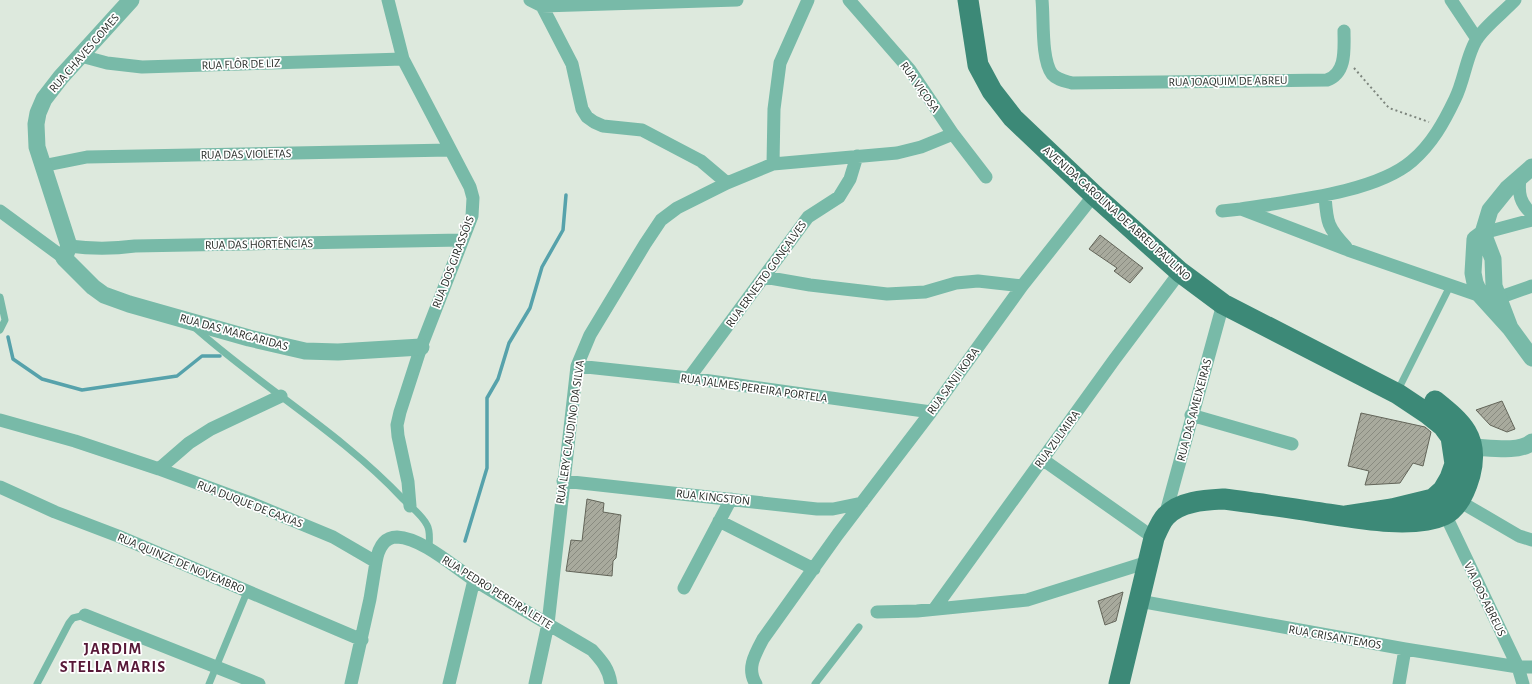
<svg xmlns="http://www.w3.org/2000/svg" width="1532" height="684" viewBox="0 0 1532 684" font-family="'Alegreya Sans',sans-serif">
	<style>
		.lines { fill: none; stroke-linecap: round; stroke-linejoin: round }
		.stream { stroke: #56a2ab; stroke-width: 3.5 }
		.building { fill: url(#building-hatch); stroke: #636559 }
		.path { stroke: #7d857d; stroke-width: 2; stroke-dasharray: 2 3; stroke-linecap: butt }
		.service { stroke: #78baa8; stroke-width: 7 }
		.minor { stroke: #78baa8; stroke-width: 13 }
		.tertiary { stroke: #78baa8; stroke-width: 17 }
		.primary { stroke: #3c8977; stroke-width: 21 }
		.labels { text-anchor: middle; dominant-baseline: central; stroke-width: 3.5; stroke-linejoin: round; paint-order: stroke }
		.street-label { font-size: 12px; fill: #2a2e2a; stroke: #fff }
		.district-label { font-size: 16px; font-weight: bold; letter-spacing: 1px; fill: #571837; stroke: #fff }
	</style>
	<defs>
		<pattern id="building-hatch" width="6" height="6" patternUnits="userSpaceOnUse"><rect width="6" height="6" fill="#a8aa9d"/><path d="M-1 1l2-2M0 6l6-6M5 7l2-2" fill="none" stroke="#898b80"/></pattern>
	</defs>
	<rect width="100%" height="100%" fill="#dde9dd"/>
	<g class="lines">
		<path class="stream" d="M8 337 13 359 42 379 82 390 177 376 202 356H220
			M465 541 487 468V398L498 379 509 343 530 308 542 267 563 230 566 195"/>
	</g>
	<path class="building" d="M1100 235 1143 268 1130 283 1114 271 1117 268 1089 249Z
		M1502 401 1515 429 1507 432 1490 425 1476 410Z
		M1361 413 1425 427 1431 432 1423 466 1413 463 1400 483 1365 485 1369 471 1348 466Z
		M587 499 604 503 603 512 621 515 616 558 613 561 612 576 566 571 571 540 582 541Z
		M1123 592 1116 621 1105 625 1098 601Z"/>
	<g class="lines">
		<path class="path" d="M1354 68 1389 108 1429 122"/>
		<path class="service" d="M0 297 5 320 0 330
			M194 327C261 387 341 433 403 499 411 507 422 515 427 525 431 532 429 542 429 549
			M1401 384 1450 286
			M37 684 69 623 73 618 85 615
			M209 684 247 592
			M815 684 859 627"/>
		<path class="minor" d="M388 0 403 59 470 187 473 198 472 216 421 347 400 412 397 425 398 436 408 482 410 506
			M530 0 542 6 572 64 582 109 587 117 594 122 603 126 642 130 701 161 727 183
			M849 0 910 70 953 134 986 177
			M1042 0C1044 19 1041 59 1052 74 1057 80 1065 81 1072 83L1327 80C1347 73 1344 48 1344 31
			M1451 0 1477 39
			M542 6 737 0
			M81 56 107 63 142 67 403 59
			M773 164 774 109 780 63 808 0
			M42 166 87 157 450 150
			M1520 178C1518 194 1520 203 1532 214
			M1325 196C1327 222 1327 227 1346 247
			M1241 209C1289 201 1375 193 1412 161 1432 144 1444 122 1455 99 1464 82 1467 53 1477 39 1484 27 1505 11 1515 0
			M0 211 64 258
			M1222 211 1241 209 1348 250 1481 296 1498 298 1532 286
			M1483 233 1532 220
			M69 246C92 249 112 249 135 246L462 240
			M764 277 810 285 887 294 925 292 956 283 978 281 1022 286
			M577 366 689 378 931 412
			M689 378 808 217 839 197 850 179 857 156
			M1191 415 1292 444
			M0 420 75 441 159 469 251 503 333 537 376 562 370 599 351 684
			M1042 459 1154 538
			M159 469 189 443 211 429 281 396
			M563 481 817 509H833L862 503
			M0 487 55 512 118 536 362 640
			M1459 501 1519 536 1532 540
			M1445 514 1518 667 1523 684
			M1165 516 1223 304
			M719 521 814 569
			M376 562C378 550 383 537 397 537 422 538 454 567 474 580 513 604 553 627 592 650 602 661 609 669 611 684
			M684 588 731 499
			M1139 601 1405 649 1518 667H1532
			M935 608 1114 360 1180 272
			M877 612 917 611 1027 600 1148 562
			M85 615 259 684
			M449 684 474 580
			M535 684 548 624 577 366 590 335 645 244 661 220 677 208 727 183 773 164 897 153 921 147 953 134
			M756 684C746 669 755 654 763 639L838 534 931 412 1022 286 1094 195
			M1399 684 1405 649"/>
		<path class="tertiary" d="M131 0 61 77 44 99 38 113 36 124 37 147 69 246 64 258 93 287 104 295 129 304 249 338 305 351 338 352 421 347
			M1483 233 1475 239 1473 273 1475 283 1481 296 1510 328 1532 358
			M1510 328 1494 286 1493 259 1483 233 1490 210 1507 189 1532 167
			M1460 447C1479 445 1517 455 1532 442"/>
		<path class="primary" d="M968 0 978 65 992 91 1013 118 1094 195 1180 272 1223 304 1398 394 1428 414 1443 426 1451 437 1455 464 1450 478 1443 490 1433 499 1392 509 1346 516
			M1119 684 1154 538C1157 531 1161 521 1166 516 1180 501 1205 500 1224 499 1254 503 1285 507 1315 512 1349 517 1412 530 1444 515 1459 508 1466 489 1470 475 1480 437 1461 422 1435 401"/>
	</g>
	<g class="labels">
		<g class="street-label">
			<text transform="translate(84 53) rotate(-49)">RUA CHAVES GOMES</text>
			<text transform="translate(241 64) rotate(-2)">RUA FLÔR DE LIZ</text>
			<text transform="translate(1228 81) rotate(-1)">RUA JOAQUIM DE ABREU</text>
			<text transform="translate(920 87) rotate(55)">RUA VIÇOSA</text>
			<text transform="translate(246 154) rotate(-1)">RUA DAS VIOLETAS</text>
			<text transform="translate(1117 213) rotate(42)">AVENIDA CAROLINA DE ABREU PAULINO</text>
			<text transform="translate(259 244) rotate(-1)">RUA DAS HORTÊNCIAS</text>
			<text transform="translate(453 262) rotate(-69)">RUA DOS GIRASSÓIS</text>
			<text transform="translate(766 274) rotate(-54)">RUA ERNESTO GONÇALVES</text>
			<text transform="translate(234 332) rotate(15)">RUA DAS MARGARIDAS</text>
			<text transform="translate(953 381) rotate(-54)">RUA SANJI KOBA</text>
			<text transform="translate(754 388) rotate(8)">RUA JALMES PEREIRA PORTELA</text>
			<text transform="translate(1194 410) rotate(-75)">RUA DAS AMEIXEIRAS</text>
			<text transform="translate(570 432) rotate(-82)">RUA LERY CLAUDINO DA SILVA</text>
			<text transform="translate(1057 439) rotate(-54)">RUA ZULMIRA</text>
			<text transform="translate(713 497) rotate(6)">RUA KINGSTON</text>
			<text transform="translate(250 504) rotate(21)">RUA DUQUE DE CAXIAS</text>
			<text transform="translate(181 563) rotate(23)">RUA QUINZE DE NOVEMBRO</text>
			<text transform="translate(497 592) rotate(32)">RUA PEDRO PEREIRA LEITE</text>
			<text transform="translate(1485 599) rotate(64)">VIA DOS ABREUS</text>
			<text transform="translate(1335 637) rotate(10)">RUA CRISANTEMOS</text>
		</g>
		<g class="district-label">
			<text x="113" y="649">JARDIM<tspan x="113" dy="18">STELLA MARIS</tspan></text>
		</g>
	</g>
</svg>
